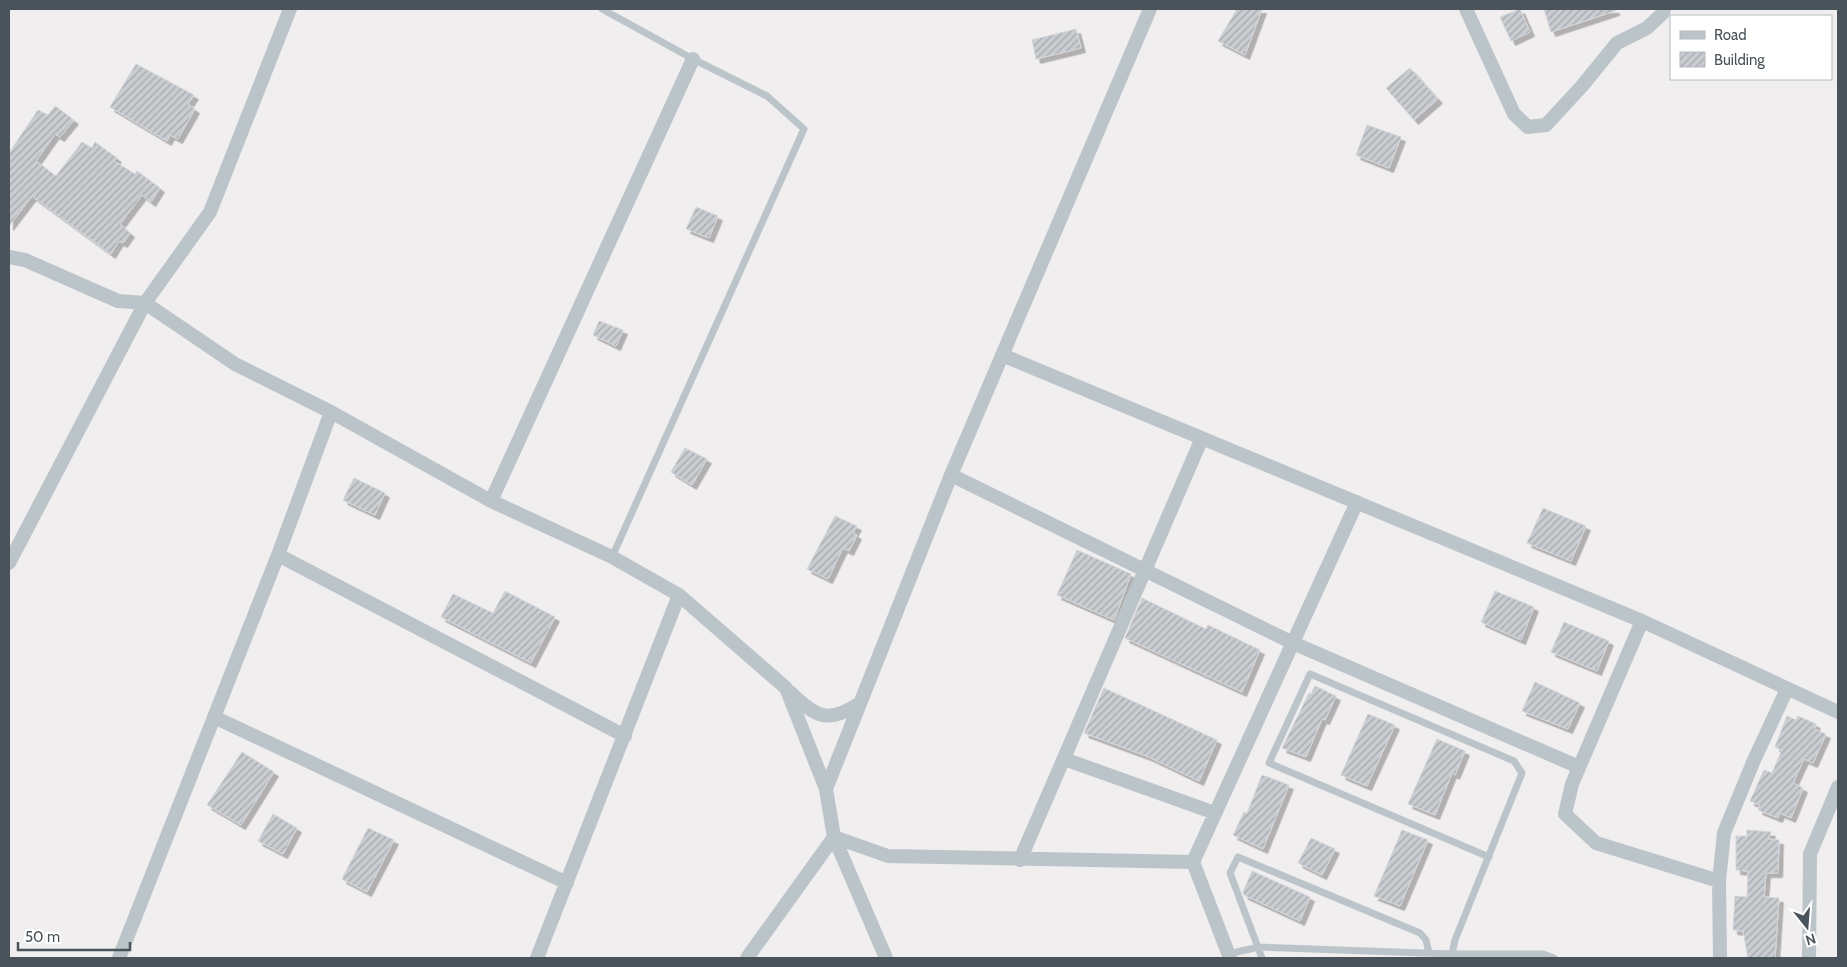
<svg xmlns="http://www.w3.org/2000/svg" width="1847" height="967" viewBox="0 0 1847 967" font-family="Cabin,sans-serif">
	<style>
		.building { fill: url(#building-hatch); stroke: #d3d5d9; filter: url(#shadow) }
		.lines { fill: none; stroke-linecap: round; stroke-linejoin: round }
		.service { stroke: #bbc4c9; stroke-width: 7 }
		.minor { stroke: #bbc4c9; stroke-width: 14 }
	</style>
	<defs>
		<pattern id="building-hatch" width="6" height="6" patternUnits="userSpaceOnUse" patternTransform="scale(1.25)"><rect width="6" height="6" fill="#c9ccd0"/><path d="M-1 1l2-2M0 6l6-6M5 7l2-2" fill="none" stroke="#a5a8ac"/></pattern>
		<filter id="shadow"><feDropShadow dx="4.5" dy="4.5" stdDeviation="0" flood-color="#0004"/></filter>
	</defs>
	<rect width="100%" height="100%" fill="#f1eeef"/>
	<path class="building" d="M1237 9H1262L1245 55 1218 41Z
		M1520 9 1530 32 1511 41 1500 17Z
		M1544 9H1615V11L1551 32Z
		M1076 29 1081 48 1036 59 1032 40Z
		M136 64 194 95 188 104 195 109 178 139 170 135 167 141 110 107Z
		M1410 68 1438 99 1414 120 1386 88Z
		M55 106 74 120 60 137 55 134 36 161 56 176 82 142 92 148 95 142 117 158 114 161 135 174 137 171 160 188 151 202 142 195 120 224 130 233 123 243 119 241 111 254 32 196 9 226V153L38 110 48 115Z
		M1367 125 1401 137 1389 168 1356 155Z
		M696 207 718 216 709 238 686 229Z
		M599 321 623 330 616 346 593 335Z
		M685 448 707 459 692 485 671 472Z
		M354 478 385 493 375 515 343 500Z
		M1543 508 1586 526 1571 561 1527 543Z
		M835 516 857 526 853 533 857 535 849 551 843 548 828 579 807 569Z
		M1077 550 1131 574 1114 620 1057 595Z
		M505 591 555 617 531 663 441 617 453 594 493 613Z
		M1495 591 1534 607 1521 640 1481 622Z
		M1142 598 1206 629 1208 625 1260 650 1242 692 1125 638Z
		M1564 622 1609 641 1597 671 1551 652Z
		M1535 682 1580 703 1568 729 1522 711Z
		M1315 686 1336 696 1325 720 1322 719 1306 757 1282 748 1309 693 1311 694Z
		M1104 688 1217 740 1199 781 1149 757 1084 733Z
		M1368 714 1395 725 1367 786 1341 775Z
		M1787 716 1796 720 1798 716 1816 724 1814 729 1826 734 1813 763 1804 759 1793 783 1803 788 1791 818 1780 813 1778 818 1758 810 1760 805 1750 801 1764 770 1772 773 1782 750 1775 747Z
		M1437 739 1465 751 1455 775 1452 773 1435 815 1408 804Z
		M242 752 274 772 241 825 207 805Z
		M1262 775 1289 785 1263 849 1233 835 1244 812 1247 813Z
		M273 814 297 828 283 854 258 841Z
		M368 828 394 840 367 892 342 879Z
		M1402 830 1428 840 1400 906 1374 896Z
		M1747 830 1771 832 1768 839 1779 840 1778 873H1766L1764 897 1779 898 1775 958H1748L1743 931 1733 930 1735 896 1747 897 1748 871 1736 870V836H1747Z
		M1311 838 1335 849 1322 875 1298 863Z
		M1252 871 1310 897 1300 921 1244 895 1243 892Z"/>
	<g class="lines">
		<path class="service" d="M602 9 693 59 767 96 804 129 612 557
			M1228 954 1259 947 1452 954H1543L1554 958
			M1452 954 1455 940 1522 773 1514 761 1310 674 1269 763 1489 857
			M1262 958 1230 873 1238 857 1420 933 1426 940 1429 953"/>
		<path class="minor" d="M1466 9 1514 114 1528 127 1546 125 1582 86 1617 43 1647 28 1663 13 1664 9
			M9 257 25 260 118 301 145 303 210 212 290 9
			M1002 355 1642 621 1838 712
			M951 475 1293 643 1579 767
			M491 501 693 59
			M278 555 625 736
			M9 563 145 303 235 364 331 412 491 501 612 557 679 595 786 688 826 789 834 837 747 958
			M1642 621 1572 784 1565 814 1596 843 1719 881
			M790 692C816 718 829 724 860 703
			M214 717 567 883
			M1064 759 1215 813
			M826 789 951 475 1150 9
			M834 837 888 856 1193 862
			M834 837 886 958
			M1020 860 1202 438
			M119 958 278 555 331 412
			M537 958 679 595
			M1230 958 1193 862 1357 502
			M1720 958 1719 881 1724 833 1754 760 1787 689
			M1809 958 1810 854 1838 787"/>
	</g>
	<rect width="1847" height="967" fill="none" stroke="#495359" stroke-width="20"/>
	<rect x="1670" y="15" width="162" height="65" fill="#ffffff" stroke="#b6babd"/>
	<rect x="1680" y="31" width="25" height="8" fill="#bbc4c9" stroke="#b6babd"/>
	<text x="1714" y="40" font-size="15" fill="#495359">Road</text>
	<rect x="1680" y="52" width="25" height="15" fill="url(#building-hatch)" stroke="#b6babd"/>
	<text x="1714" y="65" font-size="15" fill="#495359">Building</text>
	<g transform="translate(1807 927) rotate(163)" stroke="#ffffff" stroke-width="4" paint-order="stroke">
	<path d="M0-4L9 19L0 12L-9 19Z" fill="#495359"/>
	<text y="-8" font-size="14" font-weight="bold" text-anchor="middle" fill="#495359">N</text>
	</g>
	<path d="M18 942v8h112v-8" fill="none" stroke="#495359" stroke-width="2.5"/>
	<text x="25" y="942" font-size="15" fill="#495359" stroke="#ffffff" stroke-width="4" paint-order="stroke">50 m</text>
</svg>
